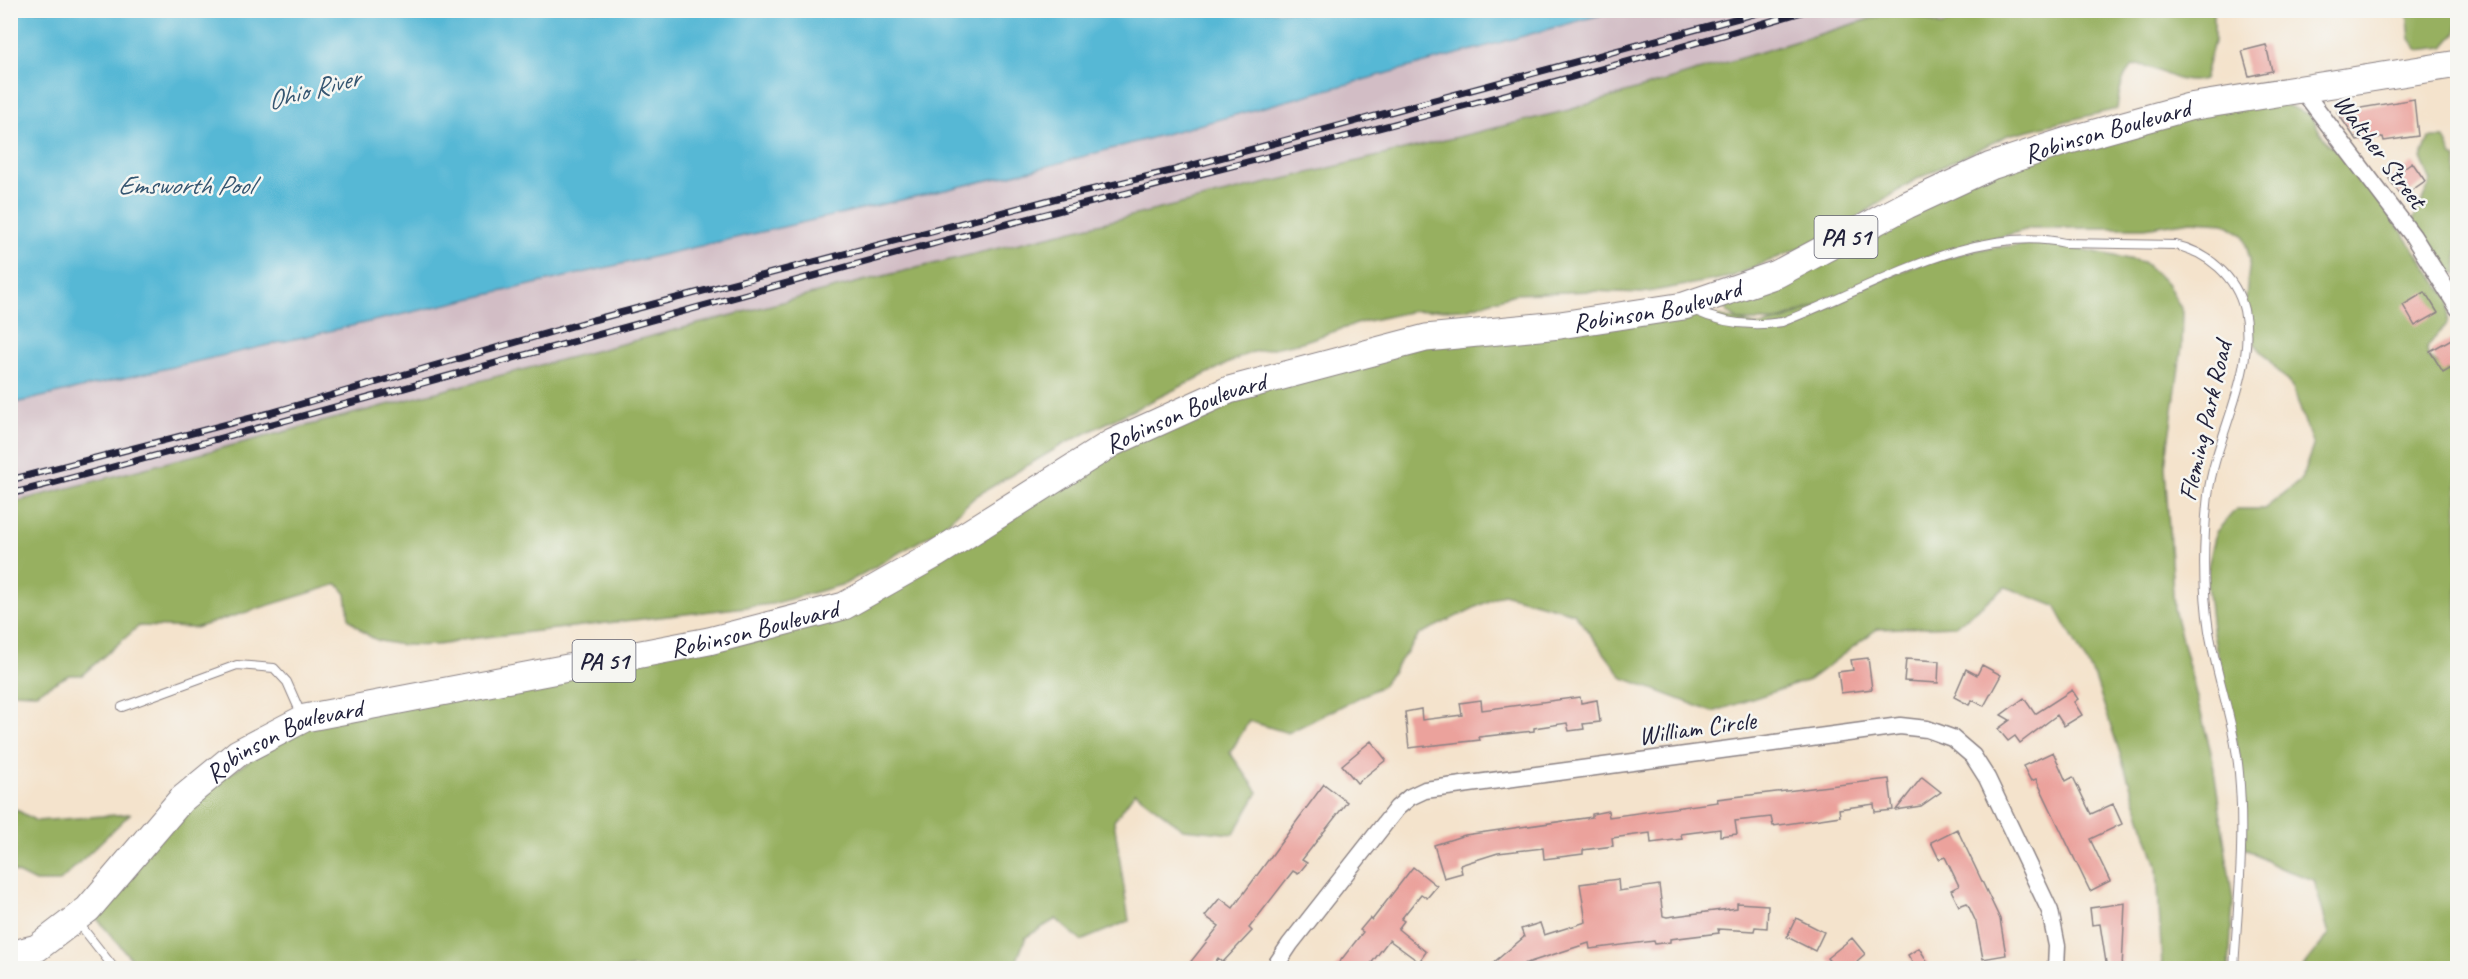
<svg xmlns="http://www.w3.org/2000/svg" width="2468" height="979" viewBox="0 0 2468 979" font-family="Caveat,sans-serif">
	<style>
		.industrial { fill: #d2bdc5 }
		.forest { fill: #97b061; stroke: #5c694e; stroke-width: 1.5 }
		.water { fill: #57b8d5; stroke: #3c6d88; stroke-width: 1.5 }
		.building { fill: #eba29c }
		.lines { fill: none; stroke-linecap: round; stroke-linejoin: round }
		.service-casing { stroke: #8b8284; stroke-width: 10 }
		.minor-casing { stroke: #8b8284; stroke-width: 19 }
		.primary-casing { stroke: #8b8284; stroke-width: 29 }
		.service { stroke: #fff; stroke-width: 8 }
		.minor { stroke: #fff; stroke-width: 16 }
		.primary { stroke: #fff; stroke-width: 27 }
		.rail-casing { stroke: #22223b; stroke-width: 7 }
		.rail { stroke: #f6f6f2; stroke-width: 4.5; stroke-dasharray: 14; stroke-linecap: butt }
		.labels { text-anchor: middle; dominant-baseline: central; stroke-width: 5; stroke-linejoin: round; paint-order: stroke }
		.shield { fill: #f6f6f2; stroke: #626272; stroke-width: 1.5 }
		.shield-label { font-size: 24px; font-weight: bold; fill: #22223b }
		.street-label { font-size: 26px; fill: #22223b; stroke: #f6f6f2 }
		.water-label { font-size: 27px; font-style: italic; fill: #355671; stroke: #f6f6f2 }
	</style>
	<rect width="100%" height="100%" fill="#f6f6f2"/>
	<filter id="ink" filterUnits="userSpaceOnUse"><feTurbulence type="fractalNoise" baseFrequency=".0167" numOctaves="2"/><feDisplacementMap in="SourceGraphic" scale="12" xChannelSelector="R" yChannelSelector="G"/><feConvolveMatrix kernelMatrix="1 2 1 2 8 2 1 2 1" color-interpolation-filters="sRGB"/></filter>
	<filter id="wash" filterUnits="userSpaceOnUse"><feTurbulence type="fractalNoise" baseFrequency=".008" numOctaves="4" result="noise"/><feDisplacementMap in="SourceGraphic" scale="24" xChannelSelector="R" yChannelSelector="G"/><feGaussianBlur stdDeviation="1.35" result="paint"/><feColorMatrix in="noise" values="0 0 0 0 0 0 0 0 0 0 0 0 0 0 0 0 0 1.4 0 .05"/><feComposite in="paint" operator="in"/></filter>
	<g filter="url(#wash)">
		<rect width="100%" height="100%" fill="#f4e3cc"/>
		<path class="industrial" d="M1615 11H2018L11 573V404L1041 168Z"/>
		<path class="forest" d="M1896 11H1905L1942 26 1961 11H2214V42L2204 79C2162 94 2127 22 2117 109L2008 135 1913 181 1829 236 1731 277 1642 293 1592 291 1515 294 1465 309 1413 311 1363 322 1302 342 1249 353 1062 445 976 496 939 530 845 584 772 604 460 640C442 648 399 646 380 641 368 638 358 627 349 619L346 594 338 584 195 628 139 626 82 675H69L36 693 11 692V503L863 281 1569 110Z
			M2407 11H2457V32L2444 47 2418 50 2410 39Z
			M2268 97 2310 115 2328 145 2349 157 2450 300 2447 324 2427 347 2428 357 2457 377V968H2302L2329 934 2314 880 2277 867 2244 848 2242 772 2212 629 2206 575 2216 532 2236 509H2264L2301 480 2313 446 2293 388 2254 343 2245 307 2250 259 2243 235 2224 223 2191 221 2145 228H2032L1923 259 1782 321H1740L1727 312 1723 304 1991 168Z
			M2429 138H2444L2452 156 2457 158V274L2445 269 2413 221 2431 181 2421 158Z
			M2047 242 2143 262 2167 283 2183 312 2182 346 2165 466 2174 609 2212 756 2233 901 2229 968H2162L2157 866 2095 678 2055 606 2006 587 1955 626 1877 629 1809 680 1713 712 1623 678 1574 613 1503 594 1420 634 1382 686 1288 733 1249 721 1230 753 1258 792 1234 834 1183 829 1135 792 1114 821 1129 921 1081 941 1056 919 1026 937 1014 968H139L92 913 184 803 308 723 843 616 1116 447 1231 395 1426 344 1685 308 1762 327 1924 263 1981 249Z
			M10 806 36 821 130 814 59 882H35L11 870Z"/>
		<path class="water" d="M10 11 11 10 1615 11 1041 168 11 404Z"/>
		<g id="blocks">
			<path class="building" d="M2266 45 2272 71 2249 76 2242 51Z
				M2414 99 2418 136 2384 141 2383 137 2357 141 2337 112Z
				M2412 162 2425 181 2402 197 2389 179Z
				M2425 292 2438 313 2415 326 2403 305Z
				M2453 338 2457 346V364L2443 372 2430 351Z
				M1868 658 1872 689 1841 693 1838 672 1853 670 1851 660Z
				M1906 659 1939 661 1938 683 1904 681Z
				M1982 665 2001 675 1984 706 1972 700 1969 705 1954 697 1966 669 1977 675Z
				M2072 690 2078 699 2074 702 2082 715 2064 726 2057 715 2020 743 2015 736 2008 741 1998 729 2010 720 2001 715 2024 698 2035 714Z
				M1580 697 1581 703 1597 700 1600 722 1583 724 1584 729 1569 731 1567 723 1534 728V731L1479 737 1480 740 1409 748 1405 712 1421 709 1422 720 1462 715 1460 703 1481 700 1482 710Z
				M1371 741 1386 760 1357 783 1342 765Z
				M2053 752 2066 781 2073 777 2091 814 2113 804 2122 824 2090 839 2110 881 2090 891 2036 779 2031 781 2023 766Z
				M1922 777 1941 792 1921 806 1896 810Z
				M1889 779 1893 810 1875 812 1874 804 1839 809 1840 816 1773 826 1771 817 1735 821 1737 834 1720 836V829L1681 834 1682 839 1651 843 1650 833 1612 838 1613 846 1583 850V854L1544 859 1543 848 1498 853 1460 865 1462 873 1444 878 1434 845 1465 835 1592 817V814L1608 811 1609 817 1718 802 1717 799Z
				M1324 784 1347 802 1302 860 1307 863 1298 874 1293 871 1249 928 1252 931 1223 962 1218 958 1210 969H1185L1219 926 1205 916 1220 898 1233 908Z
				M1957 829 2000 919 2006 955 1983 959 1976 922 1967 903 1959 906 1951 890 1959 886 1945 857 1939 859 1931 842Z
				M1413 867 1437 886 1427 898 1421 894 1401 919 1404 921 1398 929 1426 952 1419 962 1389 940 1367 969H1334L1363 932 1360 930 1370 918 1372 920Z
				M1618 879 1619 891 1659 885 1663 916 1667 917 1737 908V903L1768 905 1767 928 1755 927 1754 931 1718 929 1719 933 1670 939V942L1655 944 1654 941 1590 949 1589 943 1524 964 1519 969H1486L1524 937 1521 929 1540 923 1544 935 1586 922 1580 884Z
				M2125 903 2122 969H2107L2100 924 2092 925 2090 908Z
				M1796 918 1824 932 1815 951 1787 937Z
				M1852 938 1865 954 1857 961 1864 969H1836L1827 958Z
				M1919 948 1932 969H1916L1908 955Z"/>
		</g>
	</g>
	<g filter="url(#ink)">
		<use href="#blocks" fill-opacity="0" stroke="#8b8284" stroke-width="1.5"/>
		<g class="lines">
			<g class="service-casing">
				<path id="service" d="M1693 310C1721 323 1752 327 1782 322 1866 291 1973 222 2065 243L2175 245C2207 252 2236 276 2244 310 2257 372 2216 434 2208 495 2203 541 2202 586 2209 631 2217 678 2235 726 2239 773 2245 838 2238 904 2234 968
					M122 707 237 665 274 668 287 682 302 716
					M77 921 114 968"/>
			</g>
			<g class="minor-casing">
				<path id="minor" d="M2300 87 2413 236 2458 308
					M1274 968 1290 944 1397 808 1410 797 1425 790 1900 726 1927 729 1952 738 1973 756 1987 778 2050 911 2057 946 2056 968"/>
			</g>
			<g class="primary-casing">
				<g id="primary">
					<path id="s1" d="M10 955 37 948 88 909 181 800 238 753 305 718 709 641 844 606 936 554 1112 443 1229 390 1426 338 1560 325 1684 306 1777 274 1907 205 1991 166 2070 140 2189 107 2458 64"/>
				</g>
			</g>
			<use href="#service" class="service"/>
			<use href="#minor" class="minor"/>
			<use href="#primary" class="primary"/>
			<g class="rail-casing">
				<path id="rail" d="M10 480 270 413 593 320 1061 197 1175 170 1768 10
					M10 494C318 414 624 326 932 244 1224 166 1519 96 1809 10"/>
			</g>
			<use href="#rail" class="rail"/>
		</g>
	</g>
	<g class="labels">
		<g class="shield">
			<rect x="1814.5" y="216" width="63" height="42" rx="4.5"/>
			<rect x="572.5" y="640" width="63" height="42" rx="4.5"/>
		</g>
		<g class="shield-label">
			<text x="1846" y="237">PA 51</text>
			<text x="604" y="661">PA 51</text>
		</g>
		<g class="street-label">
			<text stroke="none"><textPath href="#s1" startOffset="2301">Robinson Boulevard</textPath></text>
			<text transform="translate(2380 151) rotate(53)">Walther Street</text>
			<text stroke="none"><textPath href="#s1" startOffset="1815">Robinson Boulevard</textPath></text>
			<text stroke="none"><textPath href="#s1" startOffset="1329">Robinson Boulevard</textPath></text>
			<text transform="translate(2205 421) rotate(-77)">Fleming Park Road</text>
			<text stroke="none"><textPath href="#s1" startOffset="843">Robinson Boulevard</textPath></text>
			<text transform="translate(1697 728) rotate(-8)">William Circle</text>
			<text stroke="none"><textPath href="#s1" startOffset="357">Robinson Boulevard</textPath></text>
		</g>
		<g class="water-label">
			<text transform="translate(313 89) rotate(-15)">Ohio River</text>
			<text x="185" y="185">Emsworth Pool</text>
		</g>
	</g>
	<rect width="2468" height="979" fill="none" stroke="#f6f6f2" stroke-width="36"/>
</svg>
